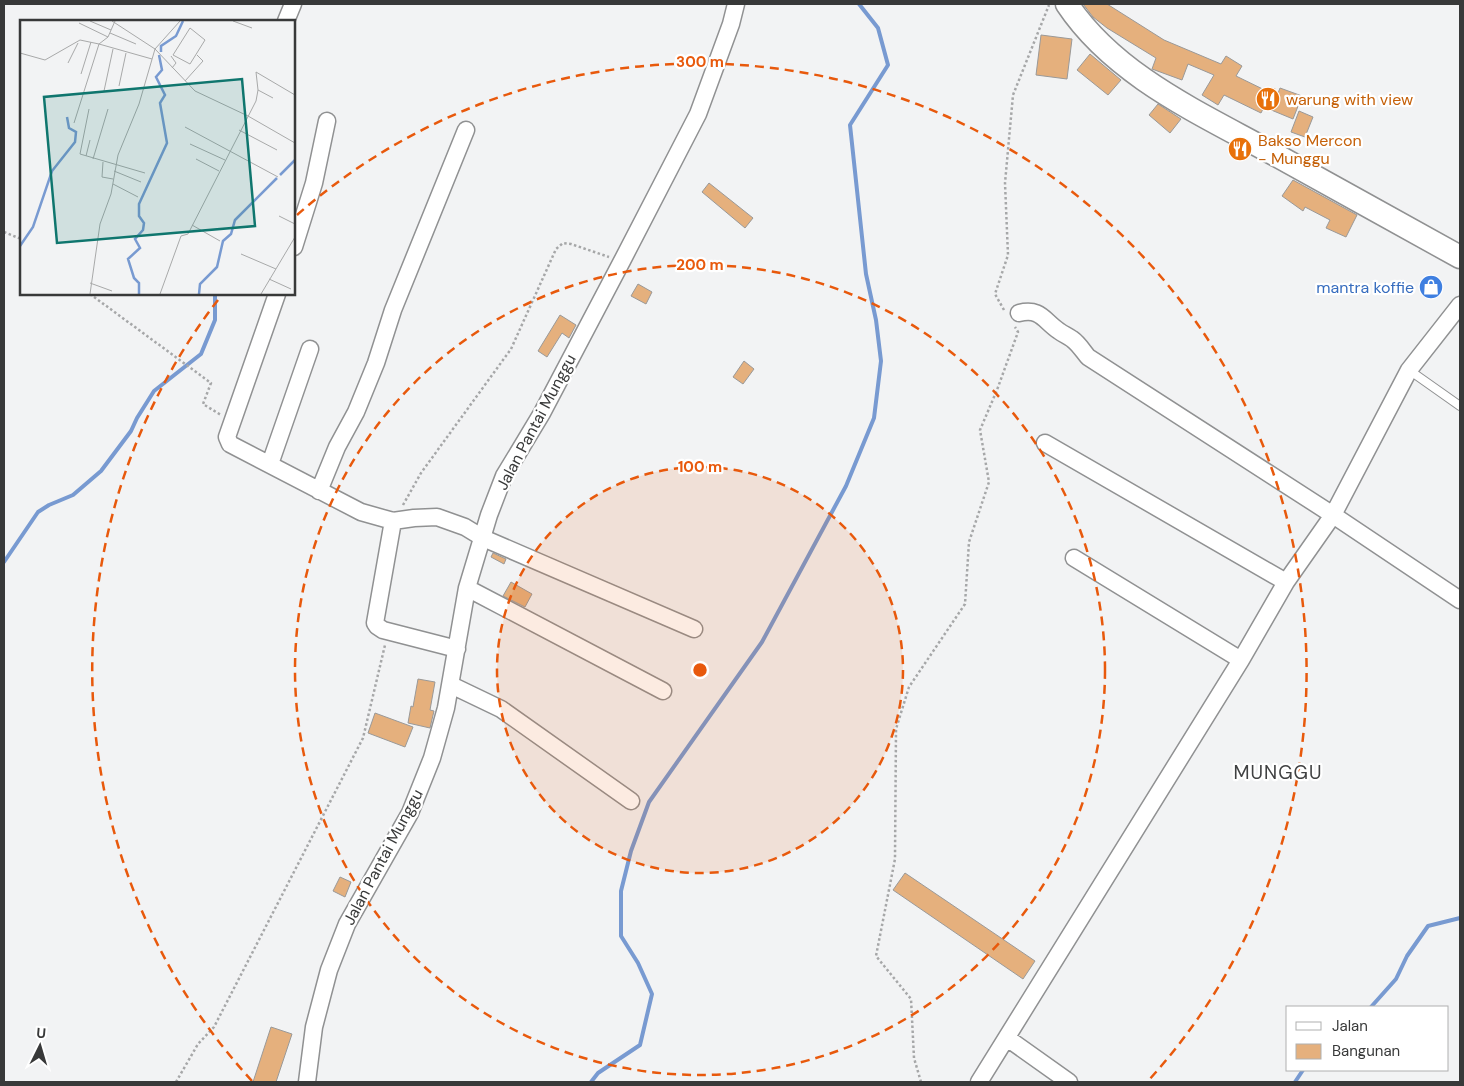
<svg xmlns="http://www.w3.org/2000/svg" width="1464" height="1086" viewBox="0 0 1464 1086" font-family="'DM Sans',sans-serif">
	<style>
		.lines { fill: none; stroke-linecap: round; stroke-linejoin: round }
		.stream { stroke: #789ad1; stroke-width: 4 }
		.building { fill: #e5b07d; stroke: #9a9998 }
		.service-casing { stroke: #909192; stroke-width: 10 }
		.minor-casing { stroke: #909192; stroke-width: 19 }
		.secondary-casing { stroke: #909192; stroke-width: 25 }
		.path { stroke: #a6a7a8; stroke-width: 2.5; stroke-dasharray: 2.5 2.5; stroke-linecap: butt }
		.service { stroke: #fff; stroke-width: 8 }
		.minor { stroke: #fff; stroke-width: 16 }
		.secondary { stroke: #fff; stroke-width: 22 }
		.ring { fill: none; stroke: #e8590c; stroke-width: 2.5; stroke-dasharray: 9 6 }
		.labels { text-anchor: middle; dominant-baseline: central; stroke-width: 4.5; stroke-linejoin: round; paint-order: stroke }
		.food-label { font-size: 16px; fill: #c56008; stroke: #fff; text-anchor: start }
		.shop-label { font-size: 16px; fill: #366cbe; stroke: #fff; text-anchor: end }
		.street-label { font-size: 16px; fill: #383939; stroke: #fff }
		.quarter-label { font-size: 19px; letter-spacing: 1px; fill: #404142; stroke: #fff }
		.inset-river { fill: none; stroke: #789ad1; stroke-width: 2.5 }
		.inset-road { fill: none; stroke: #a8a9a9; stroke-width: 1 }
		.view { fill: #0f766e; fill-opacity: 0.15; stroke: #0f766e; stroke-width: 2.5 }
		.inset-edge { fill: none; stroke: #383939; stroke-width: 2.5 }
		.centre { fill: #e8590c; stroke: #fff; stroke-width: 2.5 }
		.ring-label { font-size: 15px; text-anchor: middle; font-weight: bold; fill: #e8590c; stroke: #fff; stroke-width: 4.5; stroke-linejoin: round; paint-order: stroke }
	</style>
	<rect width="100%" height="100%" fill="#f2f3f4"/>
	<g class="lines">
		<path class="stream" d="M4 562 38 512 49 505 73 495 101 471 131 431 137 418 154 391 201 354 215 320V294
			M1371 1007 1396 979 1407 956 1428 926 1460 918
			M591 1082 598 1073 640 1045 652 994 638 963 621 936V891L631 851 649 802 762 642 846 486 874 418 881 361 876 320 866 274 850 125 888 65 878 28 859 4
			M1295 1082 1303 1070"/>
	</g>
	<path class="building" d="M1083 4H1107L1164 40 1221 64 1226 56 1242 66 1236 76 1277 96 1280 88 1302 96 1293 119 1264 107 1261 113 1224 95 1218 105 1202 95 1214 75 1188 64 1182 80 1152 69 1156 58 1107 28 1093 17Z
		M1041 35 1072 39 1067 79 1036 75Z
		M1090 54 1121 80 1108 95 1077 70Z
		M1158 104 1181 119 1170 133 1149 115Z
		M1299 111 1313 117 1305 137 1291 132Z
		M1293 180 1357 215 1346 237 1326 228 1330 220 1305 207 1303 211 1282 196Z
		M709 183 753 218 745 228 702 192Z
		M638 284 652 292 646 304 631 296Z
		M560 315 576 325 569 338 562 333 547 357 538 351Z
		M744 361 754 369 743 384 733 377Z
		M493 553 506 559 504 564 491 557Z
		M511 582 532 594 525 607 503 596Z
		M418 679 435 682 430 710 434 711 430 728 408 723 411 706 413 707Z
		M375 713 413 727 405 747 368 733Z
		M905 873 1035 961 1023 979 893 890Z
		M340 877 351 882 345 897 333 891Z
		M271 1027 292 1034 276 1082H253Z"/>
	<g class="lines">
		<g class="service-casing">
			<path id="service" d="M1409 370 1460 406"/>
		</g>
		<g class="minor-casing">
			<path id="minor" d="M286 21 293 4
				M294 247 314 183 327 121
				M277 294 227 437 230 444 361 512 393 521 414 518 437 517 465 527 483 538 694 629
				M1019 313C1041 308 1043 320 1059 331 1063 334 1068 336 1072 339 1078 343 1083 351 1088 357L1333 515 1460 600
				M1045 443 1286 582
				M270 464 310 349
				M319 491 337 447 356 412 376 363 393 310 466 130
				M393 521 375 623 377 626 383 630 457 649
				M1074 558 1241 660
				M467 588 663 691
				M451 685 501 709 631 801
				M1007 1038 1069 1082
				M307 1082 314 1027 329 970 347 924 410 813 432 758 446 708 467 588 489 515 504 476 542 413 622 261 698 114 731 24 736 4
				M979 1082 1241 660 1286 582 1333 515 1409 370 1460 305"/>
		</g>
		<g class="secondary-casing">
			<path id="secondary" d="M1067 4C1115 76 1200 113 1274 154 1336 188 1398 223 1460 257"/>
		</g>
		<path class="path" d="M4 232 21 239
			M90 294 211 383 203 404 221 415
			M1004 310 995 294 1008 255 1005 183 1013 95 1049 5
			M403 505 421 473 511 349 556 249 563 243 571 244 609 257
			M176 1082 198 1044 214 1027 363 738 385 645
			M921 1082 914 1058 911 999 876 956 895 859 896 729 909 687 965 604 969 542 989 482 980 430 997 390 1018 332 1015 327"/>
		<use href="#service" class="service"/>
		<use href="#minor" class="minor"/>
		<use href="#secondary" class="secondary"/>
	</g>
	<circle cx="700" cy="670" r="203" fill="#e8590c" fill-opacity=".12"/>
	<g class="ring">
		<circle cx="700" cy="670" r="203"/>
		<circle cx="700" cy="670" r="405"/>
		<path d="M252 1081A608 608 0 0 1 221 296M297 215A608 608 0 0 1 1148 1081"/>
	</g>
	<defs>
		<g id="restaurant-disc" transform="scale(1.25)"><circle r="9.5" fill="#e8710a" stroke="#fff"/><path d="M-5-6h1v4h1v-4h1v4h1v-4h1v5L-1.5 .5V6h-2V.5L-5-1ZM5-6V6H3V1.5H1.5Q1.5-4 5-6Z" fill="#fff"/></g>
		<g id="shop-disc" transform="scale(1.25)"><circle r="9.5" fill="#3f7fe0" stroke="#fff"/><path d="M-5-2.5h2.3a2.7 3.5 0 0 1 5.4 0H5L5.5 6h-11ZM-1.5-2.5h3a1.5 2.3 0 0 0-3 0Z" fill="#fff"/></g>
	</defs>
	<g fill-rule="evenodd">
		<use href="#restaurant-disc" x="1268" y="99"/>
		<use href="#restaurant-disc" x="1240" y="149"/>
		<use href="#shop-disc" x="1431" y="287"/>
	</g>
	<g class="labels">
		<g class="food-label">
			<text x="1286" y="99">warung with view</text>
			<text x="1258" y="140">Bakso Mercon<tspan x="1258" dy="18">- Munggu</tspan></text>
		</g>
		<g class="shop-label">
			<text x="1414" y="287">mantra koffie</text>
		</g>
		<g class="street-label">
			<text transform="translate(536 422) rotate(-62)">Jalan Pantai Munggu</text>
			<text transform="translate(383 857) rotate(-62)">Jalan Pantai Munggu</text>
		</g>
		<g class="quarter-label">
			<text x="1278" y="772">MUNGGU</text>
		</g>
	</g>
	<g transform="translate(20 20)">
		<rect width="275" height="275" fill="#f2f3f4"/>
		<path class="inset-river" d="M141 32V26L156 16 163 1M260 155 275 140M0 226 13 207 32 151 55 122 56 112 49 108 47 97M119 274V263L114 258 108 239 120 228 115 219 123 210 124 203 119 196V184L147 123 140 83 145 75 136 57 142 50 139 35M179 274 180 264 197 247 203 221 211 214 215 200 257 158"/>
		<path class="inset-road" d="M70 1 91 10M92 1 135 29 175 71 228 96 275 123M213 1 232 8M59 3 88 17M170 8 185 20 170 44 153 35ZM90 13 116 24M0 33 25 40 60 20 79 24 88 17 95 1M151 36 156 43 152 48M48 43 58 23M61 54 71 22M165 61 183 41 177 35M99 66 106 33M238 70 253 78M84 71 93 29M69 89 60 134 125 153M54 103 79 24 132 39M165 107 258 157M219 110 257 130M170 124 205 140M66 136 70 120M73 139 88 89M176 139 199 151M83 142 82 157 93 159M94 151 121 162M93 164 118 177M259 196 275 204M172 205 200 221M221 234 256 249M249 259 271 269M70 263 92 271M70 274 80 204 91 174 98 135 119 84 135 29 160 1M140 274 161 216 168 214 236 81 238 70 236 52 275 75M241 274 275 217"/>
		<path class="view" d="M222 59 235 206 37 223 24 77Z"/>
		<rect width="275" height="275" class="inset-edge"/>
	</g>
	<circle cx="700" cy="670" r="8" class="centre"/>
	<g class="ring-label">
		<text x="700" y="67">300 m</text>
		<text x="700" y="270">200 m</text>
		<text x="700" y="472">100 m</text>
	</g>
	<rect width="1464" height="1086" fill="none" stroke="#383939" stroke-width="10"/>
	<rect x="1286" y="1006" width="162" height="65" fill="#ffffff" stroke="#afb0b0"/>
	<rect x="1296" y="1022" width="25" height="8" fill="#ffffff" stroke="#afb0b0"/>
	<text x="1332" y="1031" font-size="15" fill="#383939">Jalan</text>
	<rect x="1296" y="1044" width="25" height="15" fill="#e5b07d" stroke="#afb0b0"/>
	<text x="1332" y="1056" font-size="15" fill="#383939">Bangunan</text>
	<g transform="translate(40 1046) rotate(5)" stroke="#ffffff" stroke-width="4" paint-order="stroke">
	<path d="M0-4L9 19L0 12L-9 19Z" fill="#383939"/>
	<text y="-8" font-size="14" font-weight="bold" text-anchor="middle" fill="#383939">U</text>
	</g>
</svg>
